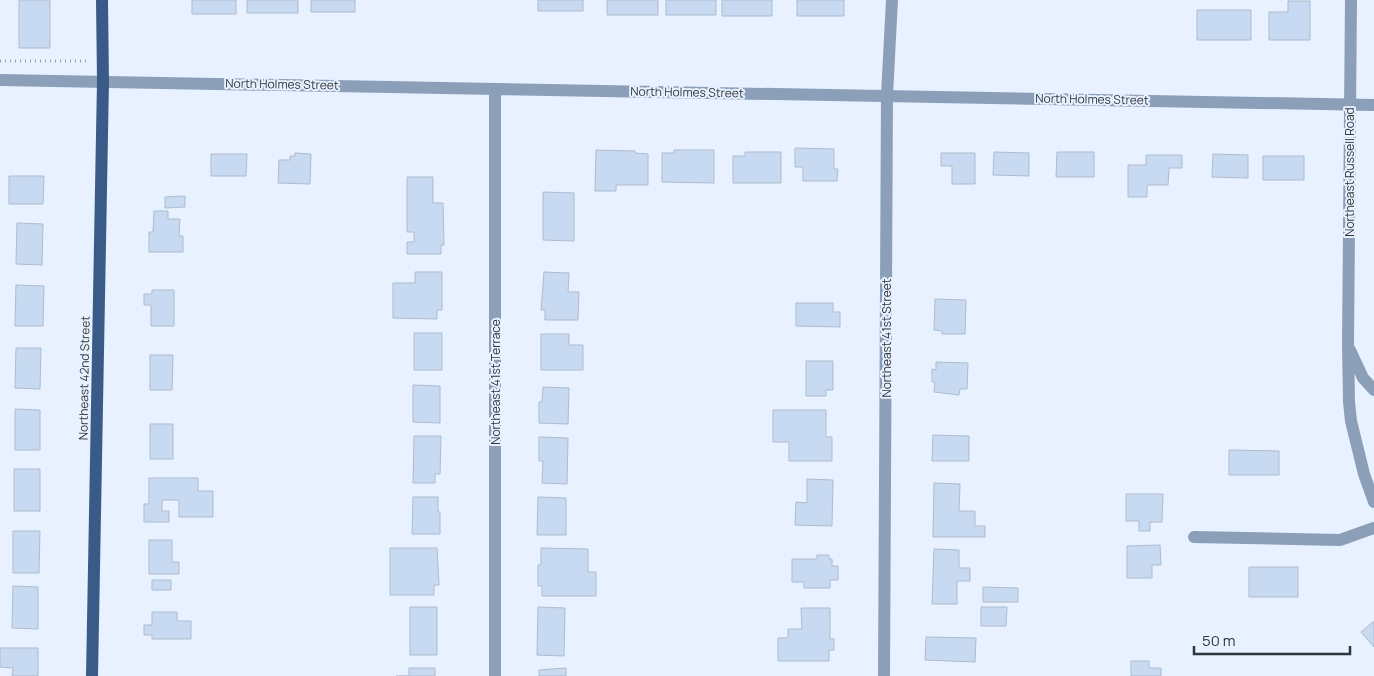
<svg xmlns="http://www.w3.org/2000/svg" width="1374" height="676" viewBox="0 0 1374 676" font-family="Manrope,sans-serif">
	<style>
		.building { fill: #c8daf2; stroke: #afbbcb }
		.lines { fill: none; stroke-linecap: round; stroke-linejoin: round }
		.path { stroke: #98a0ab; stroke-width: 3; stroke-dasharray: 1 4; stroke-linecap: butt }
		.minor { stroke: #8c9fb9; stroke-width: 12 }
		.major { stroke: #3a5b87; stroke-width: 12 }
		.labels { text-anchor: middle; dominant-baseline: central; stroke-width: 4; stroke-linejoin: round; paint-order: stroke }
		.street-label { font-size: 12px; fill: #30353b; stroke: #e7f1ff }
	</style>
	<rect width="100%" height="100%" fill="#e7f1ff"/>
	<path class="building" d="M19 0H50V48H19Z
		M192 0H236V14H192Z
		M247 0H298V13H247Z
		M311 0H355V12H311Z
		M538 0H583V11H538Z
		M607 0H658V15H607Z
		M666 0H716V15H666Z
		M722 0H772V16H722Z
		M797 0H844V16H797Z
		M1288 1H1310V40H1269V12H1288Z
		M1197 10H1251V40H1197Z
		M795 148 834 149V169H838L837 181H803V167H795Z
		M596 150 635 151V153L648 154V185H616V191H595Z
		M674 150H714V183L662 182V153H674Z
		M745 152H781V183H733V156H745Z
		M994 152 1029 153V176L993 175Z
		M1057 152H1094V177H1056Z
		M295 153 311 154 310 184 278 183 279 160H290V156H295Z
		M941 153H975V184H952V166H941Z
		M211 154H247L246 176H211Z
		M1213 154 1248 155V178L1212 177Z
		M1146 155H1182V168H1169L1168 185H1147V197H1128V165H1146Z
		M1263 156H1304V180H1263Z
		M9 176H44L43 204H9Z
		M407 177H433V203H443L444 245H441V254H407V242H414V232H407Z
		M543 192 574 193V241L543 240Z
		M185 196V207L165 208V197Z
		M154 211H168V219H180L179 236H183V252H149V232H153Z
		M17 223 43 224 42 265 16 264Z
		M415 272H442V310H437V319L393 318V283H415Z
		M544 272 569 273 568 292H579L578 320H545V310H541Z
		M16 285 44 286 43 326H15Z
		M152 290H174V326H151V305H144V294H152Z
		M935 299 966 300 965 334H942V331L934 330Z
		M796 303H833V312H840V327L796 326Z
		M414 333H442V370H414Z
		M541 334H569V345H583V370H541Z
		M16 348H41L40 389 15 388Z
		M150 355H173L172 390H150Z
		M806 361H833V390H826V396H806Z
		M936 362 968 363 967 389H960L959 395 934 392 935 382H932V369L936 370Z
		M413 385 440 386V423L413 422Z
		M543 387 569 388 568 424 539 423V402H542Z
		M15 409 40 410V450H15Z
		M773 410H826V437H832V461H789V442H773Z
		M150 424H173V459H150Z
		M933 435 969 436V461H932Z
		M414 436H441L440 474H435V483H413Z
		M539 437 568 438 567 484 542 483 543 461H539Z
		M1229 450 1279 451V475H1229Z
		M14 469H40V511H14Z
		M149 478H198V491H213V517H179V500H162V511H169V522H144V504H149Z
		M807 479 833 480 832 526 795 525 796 502 807 503Z
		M934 483 960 484 959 511H975V526H985V537H933Z
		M1126 494H1163L1162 522H1150V531H1139V521H1126Z
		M413 497H438V512H440V534H412Z
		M538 497 566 498V535H537Z
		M13 531H40L39 573H13Z
		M149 540H172V562H179V574H149Z
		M1160 545 1161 565H1152V578H1127V546Z
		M390 548H437L439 585H434V595H390Z
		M541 548 588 549V572H596V596H542V586H538V565H541Z
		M934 549 959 550V568H970V581H957V604H932Z
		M817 555H829V559H832V566H838V580H830V588H804V582H792V559H817Z
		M1249 567H1298V597H1249Z
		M152 580H171V590H152Z
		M13 586 38 587V629L12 628Z
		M983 587 1018 588V602H983Z
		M410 607H437V655H410Z
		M538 607 565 608 564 656 537 655Z
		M981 607H1007L1006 626H981Z
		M801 608H830V639H834V650H829V661H778V638H788V629H802Z
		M152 612H177V621H191V639H152V635H144V625H152Z
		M1374 621V647L1361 632Z
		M926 637 976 638 975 662 925 660Z
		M0 648H38V676H12L13 668 0 667Z
		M1131 661H1149V668H1161V676H1131Z
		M409 668H435V676H396H409Z
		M566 668V676H539V670Z"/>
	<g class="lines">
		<path class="path" d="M0 61H87"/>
		<path class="minor" d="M1351 0 1348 344 1349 402 1351 421 1364 474 1374 502
			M0 80 1374 105
			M1350 350 1363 378 1374 390
			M1194 537 1340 540 1374 528
			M495 676V89
			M884 676 887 95 892 0"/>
		<path class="major" d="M92 676 103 81 102 0"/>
	</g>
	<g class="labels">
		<g class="street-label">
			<text transform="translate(282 84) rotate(1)">North Holmes Street</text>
			<text transform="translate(687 92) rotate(1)">North Holmes Street</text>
			<text transform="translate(1092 99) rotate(1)">North Holmes Street</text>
			<text transform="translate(1349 172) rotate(-90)">Northeast Russell Road</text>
			<text transform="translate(886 338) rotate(-90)">Northeast 41st Street</text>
			<text transform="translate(84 378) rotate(-89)">Northeast 42nd Street</text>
			<text transform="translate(495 382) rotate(-90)">Northeast 41st Terrace</text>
		</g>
	</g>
	<path d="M1194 646v8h156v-8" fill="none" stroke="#30353b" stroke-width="2.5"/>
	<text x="1202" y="646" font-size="15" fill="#30353b" stroke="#e7f1ff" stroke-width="4" paint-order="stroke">50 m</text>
</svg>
